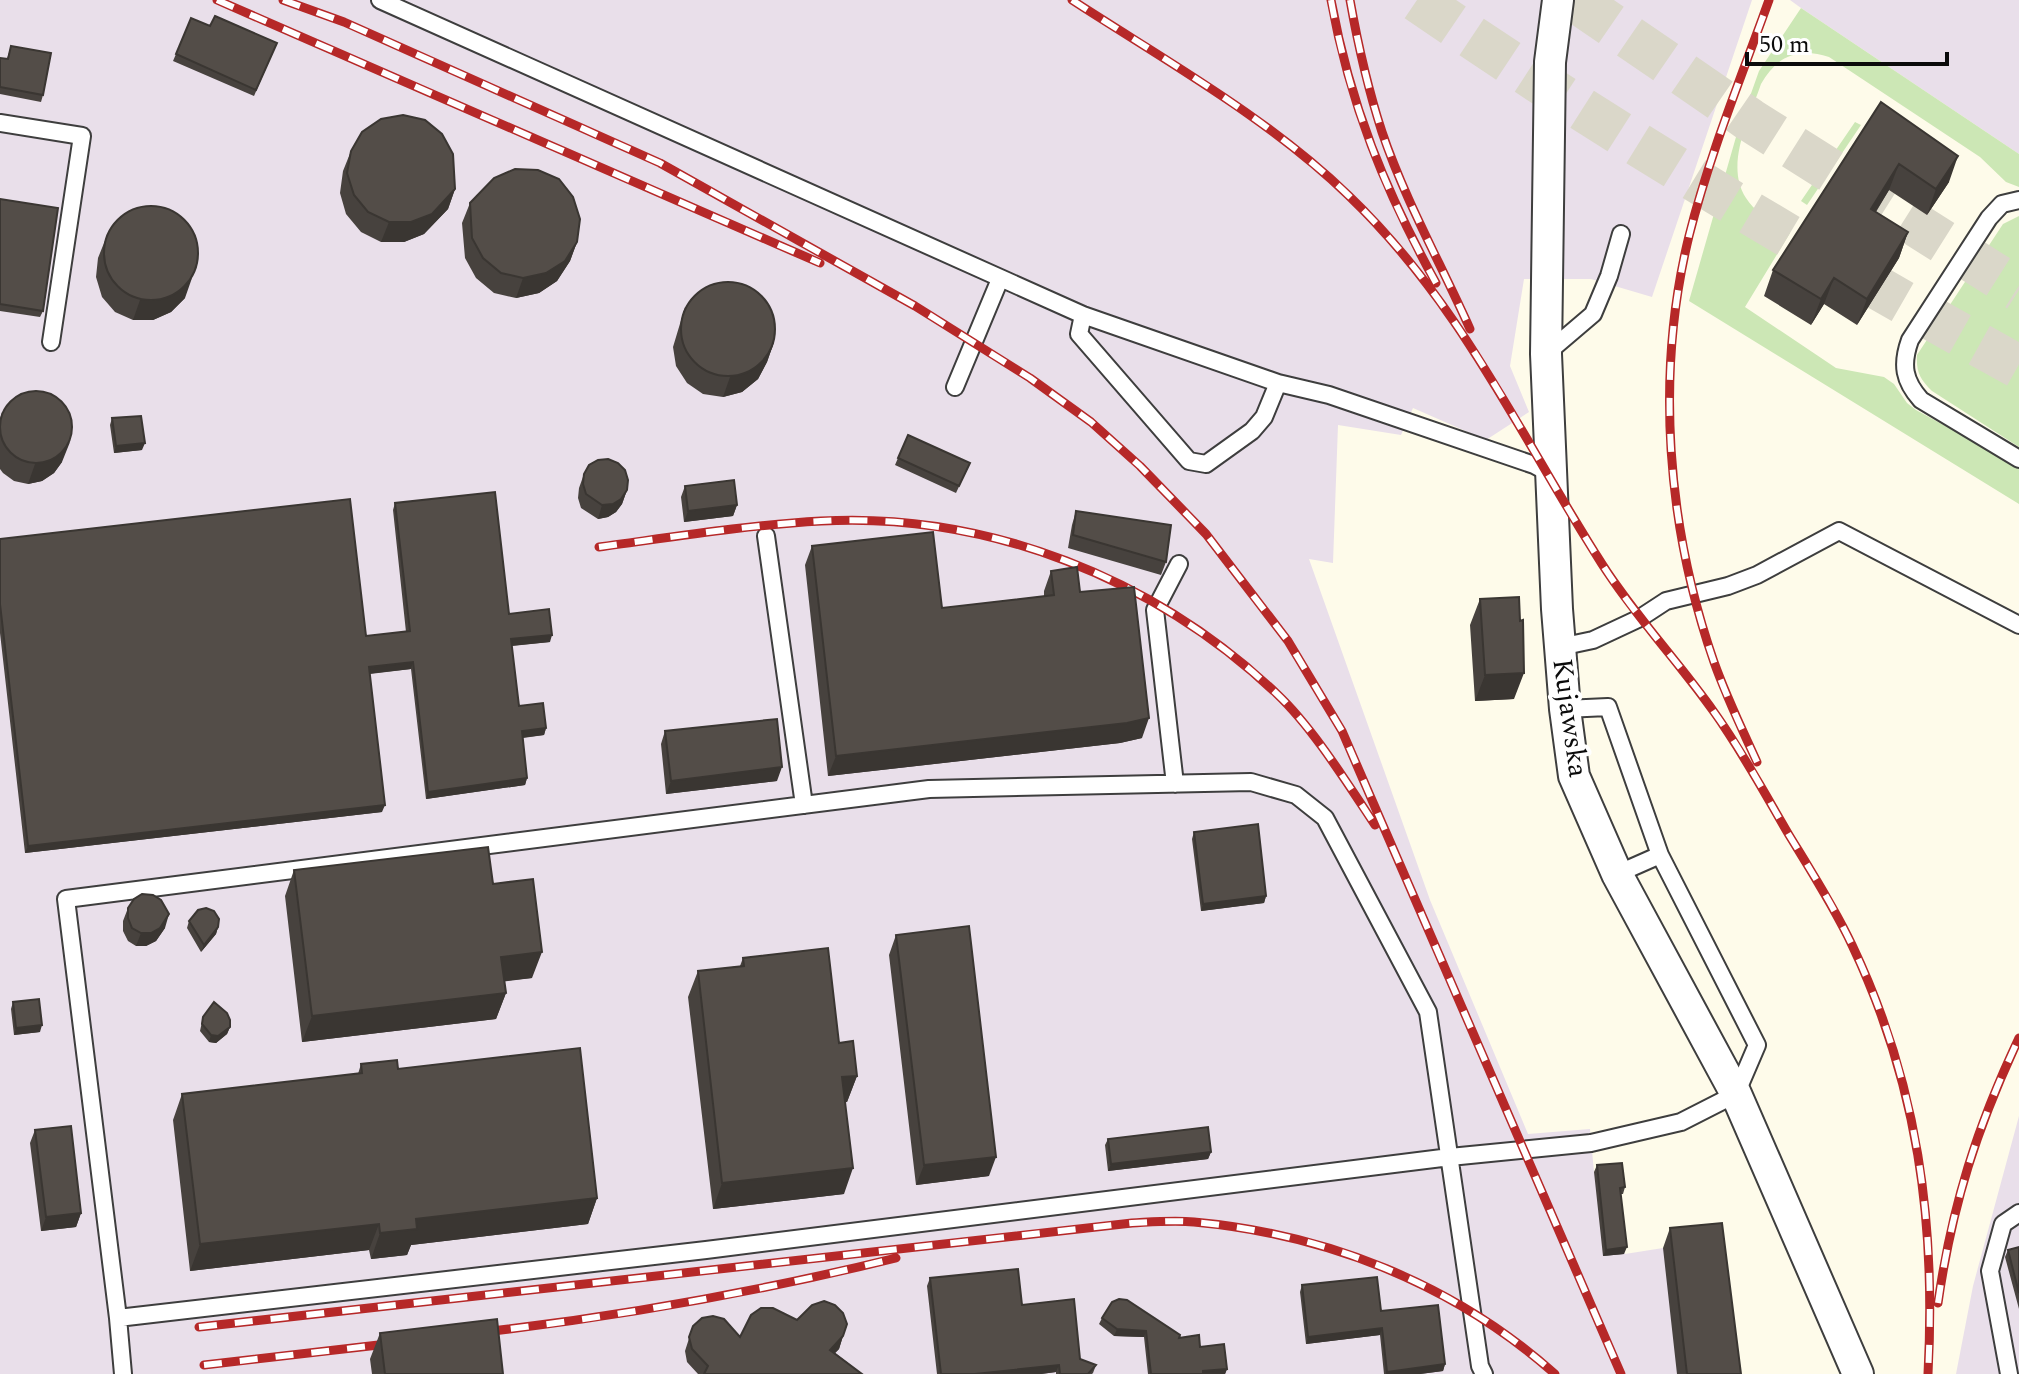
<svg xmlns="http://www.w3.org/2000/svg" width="2019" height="1374" viewBox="0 0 2019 1374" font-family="Spectral,serif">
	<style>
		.industrial { fill: #e9dfea }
		.green { fill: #cce7b5 }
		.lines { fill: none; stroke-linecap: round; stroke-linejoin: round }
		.highway-tunnel { stroke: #dad7c9; stroke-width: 44; stroke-dasharray: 44 22; stroke-linecap: butt }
		.lane-casing { stroke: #3e3e3e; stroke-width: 20 }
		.street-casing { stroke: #3e3e3e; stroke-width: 34 }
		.lane { stroke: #fff; stroke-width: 16 }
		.street { stroke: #fff; stroke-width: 30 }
		.rail-casing { stroke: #b62828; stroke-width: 9 }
		.rail { stroke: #fff; stroke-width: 6; stroke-dasharray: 18; stroke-linecap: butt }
		.wall { fill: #47423e }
		.shaded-wall { fill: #3a3632 }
		.building { fill: #534d48; stroke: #3a3632; stroke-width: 2 }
		.labels { text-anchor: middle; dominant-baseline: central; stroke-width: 8; stroke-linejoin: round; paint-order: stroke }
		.street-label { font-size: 28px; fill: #0b0b0b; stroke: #fff }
	</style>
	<rect width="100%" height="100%" fill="#fefbea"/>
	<path class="industrial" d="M0 0H1752L1652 297 1591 279H1524L1510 366 1529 412 1486 440 1413 408 1401 435 1338 425 1333 563 1309 559 1430 900 1528 1134 1590 1129 1594 1172 1620 1169 1618 1195 1625 1254 1663 1248 1731 1374H0Z
		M1790 0H2019V154L1801 8Z
		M2019 1116V1374H1956L1973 1286Z"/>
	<path class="green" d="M1801 8 2019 154V187L2006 182 1980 157 1829 57C1798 47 1777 56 1761 84 1750 117 1724 165 1746 198 1756 214 1775 223 1790 233L1745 307 1836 368 1884 377 1894 384 1907 403 1916 410 2019 466V504L1689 301 1738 130 1759 71Z
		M1855 122 1861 125 1807 205 1801 201Z
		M2019 216V447L1932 391C1920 379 1916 372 1917 355L2003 224Z"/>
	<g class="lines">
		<path class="highway-tunnel" d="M1417 0C1611 133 1813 254 2019 367
			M1575 0 1750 120 2019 290"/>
		<g class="lane-casing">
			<path id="lane" d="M380 0 1083 315 1278 383 1329 395 1534 465 1549 473
				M0 123 82 136 51 342
				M2019 200 2002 204 1989 218 1910 340C1901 365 1904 381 1921 400L2019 459
				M1083 315 1079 334 1189 461 1206 464 1252 431 1264 417 1278 383
				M1546 354 1593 314 1609 276 1621 234
				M955 387 1000 279
				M766 536 804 805
				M1560 647 1593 640 1640 618 1666 601 1728 586 1757 575 1839 531 2019 625
				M1175 784 1155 610 1179 564
				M1617 874 1660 855
				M118 1318 123 1374
				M1484 1374 1480 1366 1428 1012 1325 818 1296 795 1251 782 929 789 66 899 118 1318 706 1250 1450 1157 1591 1143 1681 1122 1736 1094 1757 1045 1660 855 1608 707 1565 709
				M2009 1374 1990 1271 2003 1224 2019 1213"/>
		</g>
		<g class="street-casing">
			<path id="street" d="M1558 0 1550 62 1546 354 1557 609 1565 709 1574 776 1617 874 1736 1094 1858 1374"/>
		</g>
		<use href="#lane" class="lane"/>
		<use href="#street" class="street"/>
		<g class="rail-casing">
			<path id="rail" d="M217 0 820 263
				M283 0 344 22 660 163 915 306 1030 378 1091 422 1140 466 1206 534 1288 641 1342 731 1621 1374
				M1072 0C1166 61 1267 117 1348 195 1462 304 1519 434 1602 564 1635 616 1678 661 1714 712 1742 751 1765 794 1789 835 1811 871 1834 907 1852 945 1918 1084 1936 1222 1928 1374
				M1331 0C1350 105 1385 190 1436 283
				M1350 0C1358 45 1368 89 1382 132 1405 200 1441 264 1470 329
				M599 547C673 537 747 525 821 521 989 512 1156 579 1277 694 1313 728 1347 783 1375 825
				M1757 762C1742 729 1726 696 1714 662 1667 527 1655 375 1689 236 1709 156 1741 78 1769 0
				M1938 1303C1952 1205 1977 1127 2019 1038
				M199 1327 1132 1223C1152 1222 1173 1220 1194 1222 1327 1234 1454 1284 1555 1374
				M475 1333C617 1317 757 1292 896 1258
				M204 1365 396 1343"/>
		</g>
		<use href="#rail" class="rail"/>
	</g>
	<path class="wall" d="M210 26 277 43 254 96 173 61 176 54Z
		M11 46 43 95 41 102 0 94V58L7 59Z
		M1881 102 1949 182 1927 215 1889 190 1876 212 1908 232 1899 258 1857 325 1824 304 1811 325 1764 296 1773 270Z
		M351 151 455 189 448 209 424 234 404 242H381L361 232 346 214 340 193 343 171Z
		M0 199 43 311 40 317 0 311Z
		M470 203 577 242 570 261 557 281 539 293 516 298 494 293 476 278 465 258 462 223Z
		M106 238 185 298 171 312 153 320H133L115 312 102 297 96 277 98 258Z
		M685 307 774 342 767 362 758 379 742 392 723 397 703 394 687 383 676 366 673 347Z
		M2 412 62 462 54 473 42 481 28 484 14 481 3 473 0 469V419Z
		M112 418 142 450 114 453 110 425Z
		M898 458 970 463 956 493 895 465Z
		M584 474 627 490 622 504 616 512 608 517 598 519 581 508 578 498 579 488Z
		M685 486 737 505 733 516 684 522 681 497Z
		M395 503 509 614 550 642 512 646 519 706 546 728 544 735 523 738 527 778 525 785 426 799 411 669 370 674 382 812 25 853 0 633V539L366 636 406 632 393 510Z
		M1076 511 1166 562 1161 575 1068 548 1072 525Z
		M812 546 942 608 1044 596V591L1051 571 1080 592 1142 738 1120 743 828 776 805 565Z
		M1480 599 1514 699 1475 701 1470 625Z
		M665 731 777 781 666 794 661 744Z
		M1194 832 1266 896 1264 903 1201 911 1192 839Z
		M294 870 493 884 532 978 504 981 506 993 496 1019 302 1042 285 896Z
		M128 908 165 928 156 941 146 946H136L128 941 123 931V921Z
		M189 921 218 927 216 934 201 952 187 928Z
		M896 935 989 1176 916 1185 889 955Z
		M743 958 839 1043 857 1076 847 1102H845L844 1194 713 1209 688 997 698 971 740 966Z
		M13 1002 40 1032 14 1035 11 1009Z
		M203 1017 230 1027 227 1034 216 1043 209 1042 200 1031Z
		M361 1064 398 1069 597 1198 588 1224 411 1245 407 1255 371 1259 369 1250 190 1271 173 1120 182 1094 358 1074Z
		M35 1130 81 1213 76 1227 41 1231 30 1143Z
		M1108 1139 1211 1152 1208 1159 1108 1171 1105 1145Z
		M1597 1165 1625 1187 1623 1194H1621L1624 1254 1603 1256 1594 1172Z
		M1670 1228 1741 1374H1677L1663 1248Z
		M2019 1247V1309L2005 1257 2008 1250Z
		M930 1278 1022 1305 1080 1359 1096 1365 1093 1373 1092 1374H1056V1372L1041 1374H937L927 1286Z
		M1302 1285 1381 1311 1445 1364 1443 1371 1420 1374H1384L1380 1335 1306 1344 1300 1292Z
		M1102 1318 1179 1338 1200 1347 1227 1369 1225 1374H1148L1144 1337 1114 1336 1099 1324Z
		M797 1320 843 1336 839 1349 835 1353 862 1374H698L687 1362 685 1351 693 1326 740 1337Z
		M380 1333 503 1374H372L370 1359Z"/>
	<path class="shaded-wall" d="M1958 156 1949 182 1927 215 1936 189Z
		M1899 164 1889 190 1861 235 1871 209Z
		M455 189 448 209 424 234 404 242H381L389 222Z
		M1908 232 1899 258 1857 325 1867 299Z
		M577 242 570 261 557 281 539 293 516 298 523 278Z
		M192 278 185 298 171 312 153 320H133L140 300Z
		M1834 278 1824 304 1811 325 1821 299Z
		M774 342 767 362 758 379 742 392 723 397 730 377Z
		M70 442 62 462 54 473 42 481 28 484 35 464Z
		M145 443 142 450 114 453 116 446Z
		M627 490 622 504 616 512 608 517 598 519 602 505Z
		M737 505 733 516 684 522 688 511Z
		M552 635 550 642 509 646 511 639Z
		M413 662 411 669 366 674 369 667Z
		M1524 673 1514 699 1475 701 1485 675Z
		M1149 718 1142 738 1120 743 828 776 836 756Z
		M546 728 544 735 519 738 522 731Z
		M782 767 777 781 666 794 671 781Z
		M527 778 525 785 426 799 428 792Z
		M385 805 382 812 25 853 28 846Z
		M1266 896 1264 903 1201 911 1203 904Z
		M169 914 165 928 156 941 146 946H136L141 933Z
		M218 927 216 934 201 952 204 945Z
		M542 952 532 978 492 983 501 957Z
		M506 993 496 1019 302 1042 312 1016Z
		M42 1025 40 1032 14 1035 16 1028Z
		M230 1027 227 1034 216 1043 209 1042 211 1035Z
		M857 1076 847 1102 833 1103 842 1077Z
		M1211 1152 1208 1159 1108 1171 1111 1164Z
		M996 1157 989 1176 916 1185 924 1165Z
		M853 1168 844 1194 713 1209 722 1183Z
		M597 1198 588 1224 411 1245 407 1255 371 1259 380 1233 416 1219Z
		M81 1213 76 1227 41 1231 46 1217Z
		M379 1224 369 1250 190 1271 200 1244Z
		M1627 1247 1624 1254 1603 1256 1606 1250Z
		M1382 1328 1380 1335 1306 1344 1308 1337Z
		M1117 1329 1146 1331 1144 1337 1114 1336Z
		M843 1336 839 1349 825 1363 830 1350Z
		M1445 1364 1443 1371 1420 1374H1386L1387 1372Z
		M1059 1365 1056 1372 1041 1374H975Z
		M1227 1369 1225 1374H1202L1203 1371Z"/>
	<path class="building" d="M215 16 277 43 256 90 176 54 191 18 210 26Z
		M11 46 51 53 43 95 0 87V58L8 59Z
		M1881 102 1958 156 1936 189 1899 164 1871 209 1908 232 1867 299 1834 278 1821 299 1773 270Z
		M403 115 425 120 442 134 453 154 455 189 432 214 411 222H389L368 212 354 195 347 173 351 151 362 132 381 119Z
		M515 169 538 170 559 179 573 197 580 219 577 242 565 261 546 273 523 278 501 273 483 258 472 238 470 203 494 178Z
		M0 199 58 208 43 311 0 304Z
		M104 253a47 47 0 1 1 94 0a47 47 0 1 1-94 0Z
		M681 329a47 47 0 1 1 94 0a47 47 0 1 1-94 0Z
		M0 427a36 36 0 1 1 72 0a36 36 0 1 1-72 0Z
		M141 416 145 443 116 446 112 418Z
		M908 435 970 463 959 486 898 458Z
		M608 459 618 463 625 470 628 480 627 490 621 499 613 504 602 505 586 494 583 484 584 474 589 465 598 460Z
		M734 480 737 505 688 511 685 486Z
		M495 492 509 614 549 609 552 635 511 639 519 706 543 703 546 728 522 731 527 778 428 792 413 662 369 667 385 805 28 846 0 604V539L350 499 366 636 410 631 395 503Z
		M1076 511 1171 525 1166 562 1073 535Z
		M933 532 942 608 1054 595 1051 571 1077 567 1080 592 1134 587 1149 718 1127 723 836 756 812 546Z
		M1519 597 1520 621 1523 620 1524 673 1485 675 1480 599Z
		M777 719 782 767 671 781 665 731Z
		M1258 824 1266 896 1203 904 1194 832Z
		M488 847 493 884 533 879 542 952 501 957 506 993 312 1016 294 870Z
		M142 894 153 895 161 900 169 914 160 928 151 933H141L132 928 128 918V908L134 899Z
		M206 908 214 911 219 919 218 927 204 945 189 921 198 910Z
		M969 926 996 1157 924 1165 896 935Z
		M828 948 839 1043 853 1041 857 1076 842 1077 853 1168 722 1183 698 971 744 966 743 958Z
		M39 999 42 1025 16 1028 13 1002Z
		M214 1002 227 1013 230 1020V1027L218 1036 211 1035 202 1024 203 1017Z
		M580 1048 597 1198 416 1219 417 1229 380 1233 379 1224 200 1244 182 1094 362 1073 361 1064 397 1060 398 1069Z
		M71 1126 81 1213 46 1217 35 1130Z
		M1208 1127 1211 1152 1111 1164 1108 1139Z
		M1622 1163 1625 1187 1620 1188 1627 1247 1606 1250 1597 1165Z
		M1722 1223 1741 1374H1687L1670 1228Z
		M2019 1247V1293L2008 1250Z
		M1018 1269 1022 1305 1074 1299 1080 1359 1096 1365 1088 1374H1060L1059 1365 975 1374H941L930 1278Z
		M1377 1277 1381 1311 1438 1305 1445 1364 1387 1372 1382 1328 1308 1337 1302 1285Z
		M1119 1299 1127 1300 1180 1335 1179 1338 1199 1335 1200 1347 1224 1344 1227 1369 1203 1371V1374H1151L1146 1331 1117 1329 1102 1318 1112 1302Z
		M824 1301 835 1305 843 1313 847 1324 843 1336 830 1350 862 1374H704L708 1366 692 1349 689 1337 693 1326 702 1318 713 1316 724 1319 740 1337 751 1315 761 1308H773L797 1320 812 1305Z
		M497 1319 503 1374H385L380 1333Z"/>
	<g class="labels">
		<g class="street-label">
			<text transform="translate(1570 718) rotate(82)">Kujawska</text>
		</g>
	</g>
	<path d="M1747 52v12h200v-12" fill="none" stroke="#0b0b0b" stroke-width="4"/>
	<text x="1759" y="52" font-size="24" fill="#0b0b0b" stroke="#ffffff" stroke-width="6" paint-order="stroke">50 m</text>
</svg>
